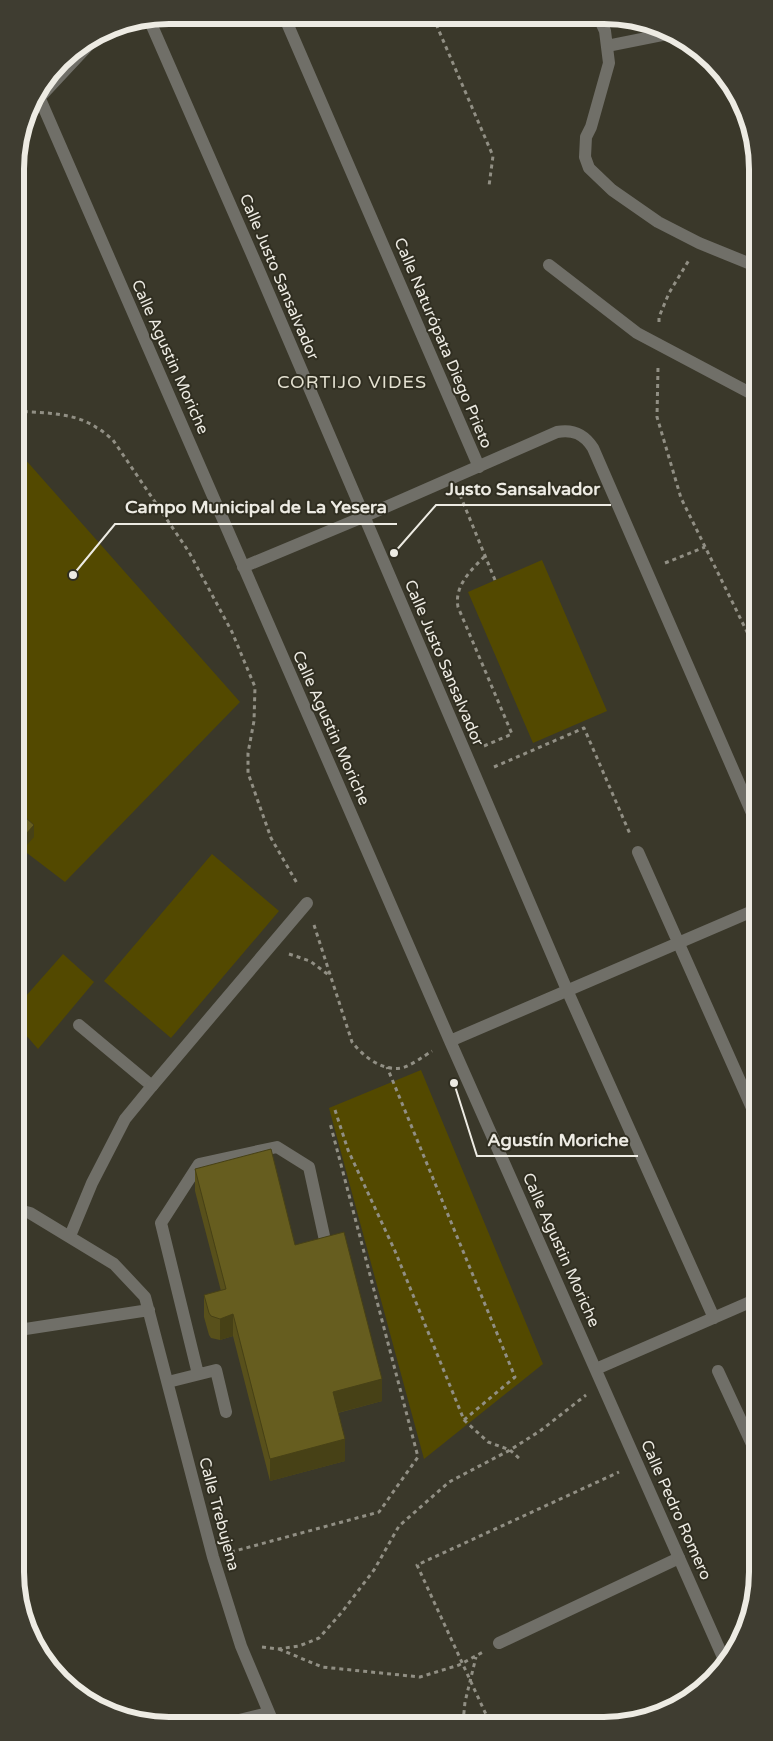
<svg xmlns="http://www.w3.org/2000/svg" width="773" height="1741" viewBox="0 0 773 1741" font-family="'Varela Round',sans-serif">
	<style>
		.green { fill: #534900 }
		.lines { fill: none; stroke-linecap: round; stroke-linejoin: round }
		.path { stroke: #918f84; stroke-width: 3; stroke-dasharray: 4 4; stroke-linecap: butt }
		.lane { stroke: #706f68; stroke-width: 12 }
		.street { stroke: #706f68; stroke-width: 12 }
		.wall { fill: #58501b }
		.shaded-wall { fill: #474116 }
		.building { fill: #665d1f; stroke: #474116 }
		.labels { text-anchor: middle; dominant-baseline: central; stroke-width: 4; stroke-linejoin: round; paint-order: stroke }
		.street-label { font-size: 16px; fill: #edebe3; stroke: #302e21 }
		.neighbourhood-label { font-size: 18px; letter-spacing: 1px; fill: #e4e1d1; stroke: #302e21 }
		.rim { fill: none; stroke: #edebe3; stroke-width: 6 }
		.leader { fill: none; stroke: #edebe3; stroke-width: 2 }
		.callout-dot { fill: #edebe3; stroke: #302e21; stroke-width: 2 }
		.callout-label { font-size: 18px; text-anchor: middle; font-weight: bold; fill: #edebe3; stroke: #302e21; stroke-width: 4; stroke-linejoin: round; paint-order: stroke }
	</style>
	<rect width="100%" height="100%" fill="#3a382a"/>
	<path class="green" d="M16 449 240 702 65 882 23 850 18 855Z
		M542 560 607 711 533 743 468 592Z
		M212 854 279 911 171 1038 104 981Z
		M63 954 94 982 38 1049 18 1026V1005Z
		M421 1070 543 1364 424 1459 329 1108Z"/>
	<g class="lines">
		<path class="path" d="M433 17 493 156 489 186
			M659 322V317L669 293 689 260
			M658 368 657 417 681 498 754 646
			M16 411C42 413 75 412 97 428 103 431 108 436 113 440L189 552 232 632 255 687 254 721 248 753V773L271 838 298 885
			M460 495 495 580
			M665 563 705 547
			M484 746 512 734 458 607C454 586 471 570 485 556
			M494 767 584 728 630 834
			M314 925 352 1042C363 1056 381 1071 401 1068 409 1067 424 1056 432 1051
			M289 954 310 961 330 976
			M335 1110 348 1150 395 1251 464 1420 515 1377 387 1067
			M464 1420 488 1442 510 1450 521 1460
			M231 1552 379 1512 418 1457 330 1123
			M262 1647 278 1649 299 1646 319 1638 342 1612 374 1570 399 1526 449 1482 510 1450 540 1431 586 1395
			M279 1649 322 1667 420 1677 459 1665 483 1652
			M489 1721 417 1565 619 1472
			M463 1722 465 1702 476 1657"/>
		<path class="lane" d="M549 265 637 333 754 395
			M70 1236 92 1183 125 1119 152 1086 79 1025
			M198 1374 161 1223 199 1164 277 1147 309 1167 326 1245
			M168 1382 216 1370 226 1412
			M499 1643 679 1558"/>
		<path class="street" d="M284 16 479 467
			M599 18 605 31 609 63 591 127 586 137 585 157 589 168 612 190 658 222 699 243 753 265
			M149 19 257 266 567 990 714 1318
			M607 46 667 34
			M40 99 450 1041 726 1664
			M29 109 100 33
			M243 567 363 517 557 432C573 429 584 434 593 448L755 820
			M638 852 756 1117
			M450 1041 755 910
			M152 1086 307 903
			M19 1210 30 1213 114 1264 145 1297 213 1557 241 1646 273 1722
			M19 1330 149 1310
			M596 1369 757 1299
			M718 1371 757 1455
			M20 1593 32 1639
			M227 1723 268 1713"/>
	</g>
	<path class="wall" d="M195 1169 295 1245 382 1401 338 1413 345 1461 270 1481 233 1336 220 1340 211 1338 209 1335 204 1317V1295L221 1291 195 1191Z"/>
	<path class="shaded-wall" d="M34 825V837L18 855V843Z
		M233 1314V1336L220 1340V1319Z
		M382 1379V1401L333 1414V1392Z
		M345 1439V1461L270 1481V1459Z"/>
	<path class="building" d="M18 811 34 825 18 843Z
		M271 1149 295 1245 344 1232 382 1379 333 1392 345 1439 270 1459 233 1314 220 1319 211 1316 209 1313 204 1295 226 1289 195 1169Z"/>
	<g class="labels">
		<g class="street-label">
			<text transform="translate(279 277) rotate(67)">Calle Justo Sansalvador</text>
			<text transform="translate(443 343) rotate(67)">Calle Naturópata Diego Prieto</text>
			<text transform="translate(170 357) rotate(66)">Calle Agustin Moriche</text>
			<text transform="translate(444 663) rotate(67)">Calle Justo Sansalvador</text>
			<text transform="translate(331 728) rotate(66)">Calle Agustin Moriche</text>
			<text transform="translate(561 1250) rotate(66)">Calle Agustin Moriche</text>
			<text transform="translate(676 1510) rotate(66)">Calle Pedro Romero</text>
			<text transform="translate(219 1514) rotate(75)">Calle Trebujena</text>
		</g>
		<g class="neighbourhood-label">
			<text x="352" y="382">CORTIJO VIDES</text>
		</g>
	</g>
	<path d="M0 0H773V1741H0ZM169 24H604A145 145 0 0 1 749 169V1572A145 145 0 0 1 604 1717H169A145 145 0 0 1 24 1572V169A145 145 0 0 1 169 24Z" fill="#3f3d31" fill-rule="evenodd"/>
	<path class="rim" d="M169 24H604A145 145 0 0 1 749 169V1572A145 145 0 0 1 604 1717H169A145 145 0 0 1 24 1572V169A145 145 0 0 1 169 24Z"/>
	<path class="leader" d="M394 553L436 505H611M73 575L115 524H397M454 1083L477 1156H638"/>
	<g class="callout-dot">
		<circle cx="394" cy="553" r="5"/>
		<circle cx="73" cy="575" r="5"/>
		<circle cx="454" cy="1083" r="5"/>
	</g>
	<g class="callout-label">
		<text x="523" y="495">Justo Sansalvador</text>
		<text x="256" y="513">Campo Municipal de La Yesera</text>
		<text x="558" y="1146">Agustín Moriche</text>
	</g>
</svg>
